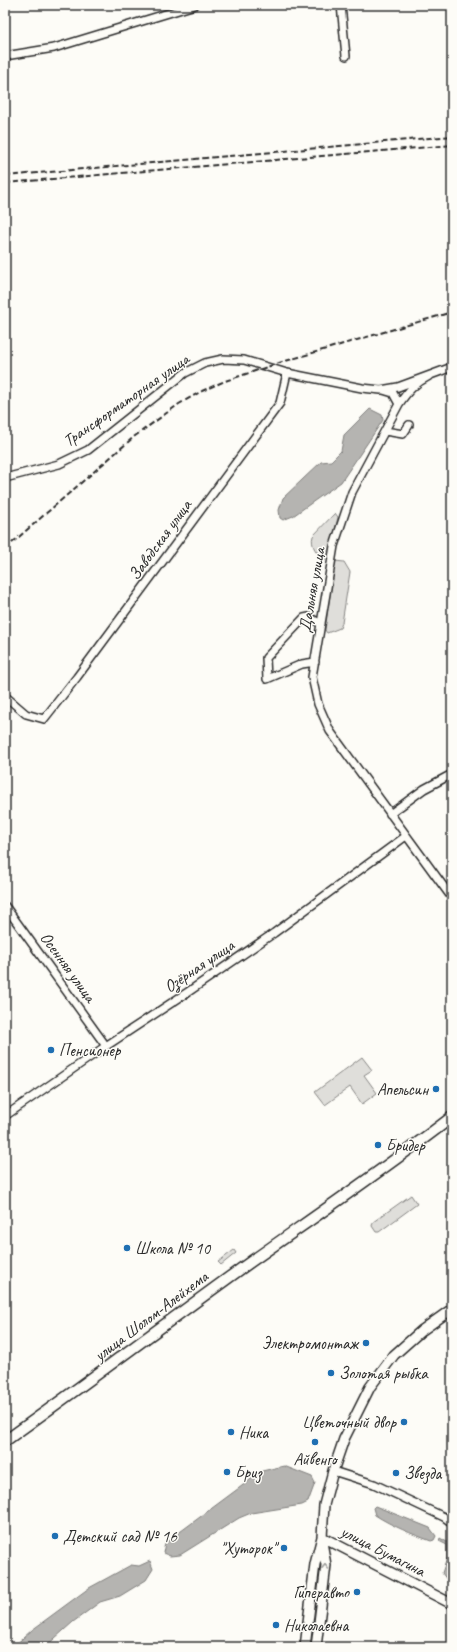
<svg xmlns="http://www.w3.org/2000/svg" width="457" height="1652" viewBox="0 0 457 1652" font-family="Caveat,sans-serif">
	<style>
		.green { fill: #dfdeda; stroke: #858482 }
		.water { fill: #b5b4b1; stroke: #7e7d7b }
		.lines { fill: none; stroke-linecap: round; stroke-linejoin: round }
		.minor-casing { stroke: #2b2b2b; stroke-width: 10 }
		.secondary-casing { stroke: #2b2b2b; stroke-width: 12 }
		.primary-casing { stroke: #2b2b2b; stroke-width: 13 }
		.minor { stroke: #fdfcf7; stroke-width: 7 }
		.secondary { stroke: #fdfcf7; stroke-width: 9 }
		.primary { stroke: #fdfcf7; stroke-width: 10 }
		.rail { stroke: #2b2b2b; stroke-width: 2; stroke-dasharray: 6 3; stroke-linecap: butt }
		.oneway { stroke: #9e9e9b }
		.poi-dot { fill: #1f6fb2; stroke: #fdfcf7; stroke-width: 1.5 }
		.labels { text-anchor: middle; dominant-baseline: central; stroke-width: 3; stroke-linejoin: round; paint-order: stroke }
		.street-label { font-size: 17px; fill: #2b2b2b; stroke: #fdfcf7 }
		.poi-label { font-size: 17px; fill: #2b2b2b; stroke: #fdfcf7; text-anchor: start }
	</style>
	<rect width="100%" height="100%" fill="#fdfcf7"/>
	<filter id="ink" filterUnits="userSpaceOnUse"><feTurbulence type="fractalNoise" baseFrequency=".025" numOctaves="2"/><feDisplacementMap in="SourceGraphic" scale="8" xChannelSelector="R" yChannelSelector="G"/><feConvolveMatrix kernelMatrix="1 2 1 2 8 2 1 2 1" color-interpolation-filters="sRGB"/></filter>
	<g filter="url(#ink)">
		<path class="green" d="M335 513 338 517 328 558 325 559C317 555 310 545 313 536Z
			M335 561 344 562 350 572 342 623 340 628 327 633 325 630Z
			M362 1057 372 1070 364 1075 377 1093 362 1104 350 1087 325 1105 315 1092Z
			M411 1195 417 1204 379 1232H376L372 1226 373 1222Z
			M234 1250 236 1253 221 1265 218 1262Z"/>
		<path class="water" d="M370 409 382 415 383 420 341 482 293 516 283 520 280 518 279 510 283 498 321 462 331 461 341 451 344 435Z
			M284 1466 312 1477 315 1483 308 1502 302 1505 251 1513 239 1518 180 1555 170 1556 163 1553 165 1543 262 1471Z
			M375 1506 430 1528 436 1536 434 1540 431 1541C412 1534 392 1526 375 1515L373 1508Z
			M440 1538 452 1545V1587L442 1573 447 1558V1545L439 1541Z
			M150 1561 153 1569 146 1580 120 1596 100 1602 73 1622 45 1647H13L32 1630 89 1588 131 1565 139 1566Z"/>
		<g class="lines">
			<g class="minor-casing">
				<path id="minor" d="M341 5 346 56
					M5 56 54 48 195 5
					M429 376C415 383 408 391 399 404L352 492 334 546 312 677 318 704 330 731 452 898
					M383 390 393 393 399 404
					M385 431 403 434 409 425
					M5 478 59 464 88 450 185 373 205 363 223 359 244 360 287 373 362 388 381 390 398 387 452 367
					M315 662 302 664 267 679 266 658 304 618 309 617 321 624
					M5 696 26 714 44 719 77 677 280 403 287 373
					M390 814 424 789 452 774
					M5 906 106 1046
					M5 1116 106 1046 188 992 274 933 406 836
					M333 1471 374 1484 444 1517 452 1523"/>
			</g>
			<g class="secondary-casing">
				<path id="secondary" d="M322 1537 452 1604
					M305 1647 315 1564 322 1537 324 1505 333 1471 344 1439 370 1387 394 1355 421 1331 452 1309
					M316 1647 326 1565 322 1542"/>
			</g>
			<g class="primary-casing">
				<path id="primary" d="M5 1441C87 1383 167 1322 249 1263 317 1215 386 1168 452 1117"/>
			</g>
			<use href="#minor" class="minor"/>
			<use href="#secondary" class="secondary"/>
			<use href="#primary" class="primary"/>
			<path class="rail" d="M5 176 452 136
				M5 183 452 145
				M5 549 135 436 179 404 202 391 225 381 282 362 452 312"/>
		</g>
		<defs><path id="oneway-chevron" d="M-2-3.5L2.5 0L-2 3.5" fill="none" stroke-width="1.6" stroke-linecap="round" stroke-linejoin="round"/></defs>
		<use class="oneway" href="#oneway-chevron" transform="translate(325 1567) rotate(-90)"/>
	</g>
	<g class="poi-dot">
		<circle cx="51" cy="1050" r="4"/>
		<circle cx="436" cy="1089" r="4"/>
		<circle cx="378" cy="1145" r="4"/>
		<circle cx="127" cy="1248" r="4"/>
		<circle cx="366" cy="1343" r="4"/>
		<circle cx="331" cy="1373" r="4"/>
		<circle cx="404" cy="1422" r="4"/>
		<circle cx="231" cy="1432" r="4"/>
		<circle cx="315" cy="1442" r="4"/>
		<circle cx="227" cy="1472" r="4"/>
		<circle cx="396" cy="1473" r="4"/>
		<circle cx="55" cy="1536" r="4"/>
		<circle cx="284" cy="1548" r="4"/>
		<circle cx="357" cy="1592" r="4"/>
		<circle cx="276" cy="1625" r="4"/>
	</g>
	<g class="labels">
		<g class="street-label">
			<text transform="translate(126 400) rotate(-35)">Трансформаторная улица</text>
			<text transform="translate(160 540) rotate(-54)">Заводская улица</text>
			<text transform="translate(312 590) rotate(-80)">Дальняя улица</text>
			<text transform="translate(199 966) rotate(-34)">Озёрная улица</text>
			<text transform="translate(68 967) rotate(54)">Осенняя улица</text>
			<text transform="translate(151 1316) rotate(-37)">улица Шолом-Алейхема</text>
			<text transform="translate(383 1551) rotate(27)">улица Бумагина</text>
		</g>
		<g class="poi-label">
			<text x="59" y="1050">Пенсионер</text>
			<text x="428" y="1089" text-anchor="end">Апельсин</text>
			<text x="386" y="1145">Бридер</text>
			<text x="135" y="1248">Школа № 10</text>
			<text x="358" y="1343" text-anchor="end">Электромонтаж</text>
			<text x="339" y="1373">Золотая рыбка</text>
			<text x="396" y="1422" text-anchor="end">Цветочный двор</text>
			<text x="239" y="1432">Ника</text>
			<text x="315" y="1459" text-anchor="middle">Айвенго</text>
			<text x="235" y="1472">Бриз</text>
			<text x="404" y="1473">Звезда</text>
			<text x="63" y="1536">Детский сад № 16</text>
			<text x="276" y="1548" text-anchor="end">"Хуторок"</text>
			<text x="349" y="1592" text-anchor="end">Гиперавто</text>
			<text x="284" y="1625">Николаевна</text>
		</g>
	</g>
	<rect width="457" height="1652" fill="none" stroke="#fdfcf7" stroke-width="20"/>
	<rect x="10" y="10" width="437" height="1632" fill="none" stroke="#2b2b2b" stroke-width="1.5" filter="url(#ink)"/>
</svg>
